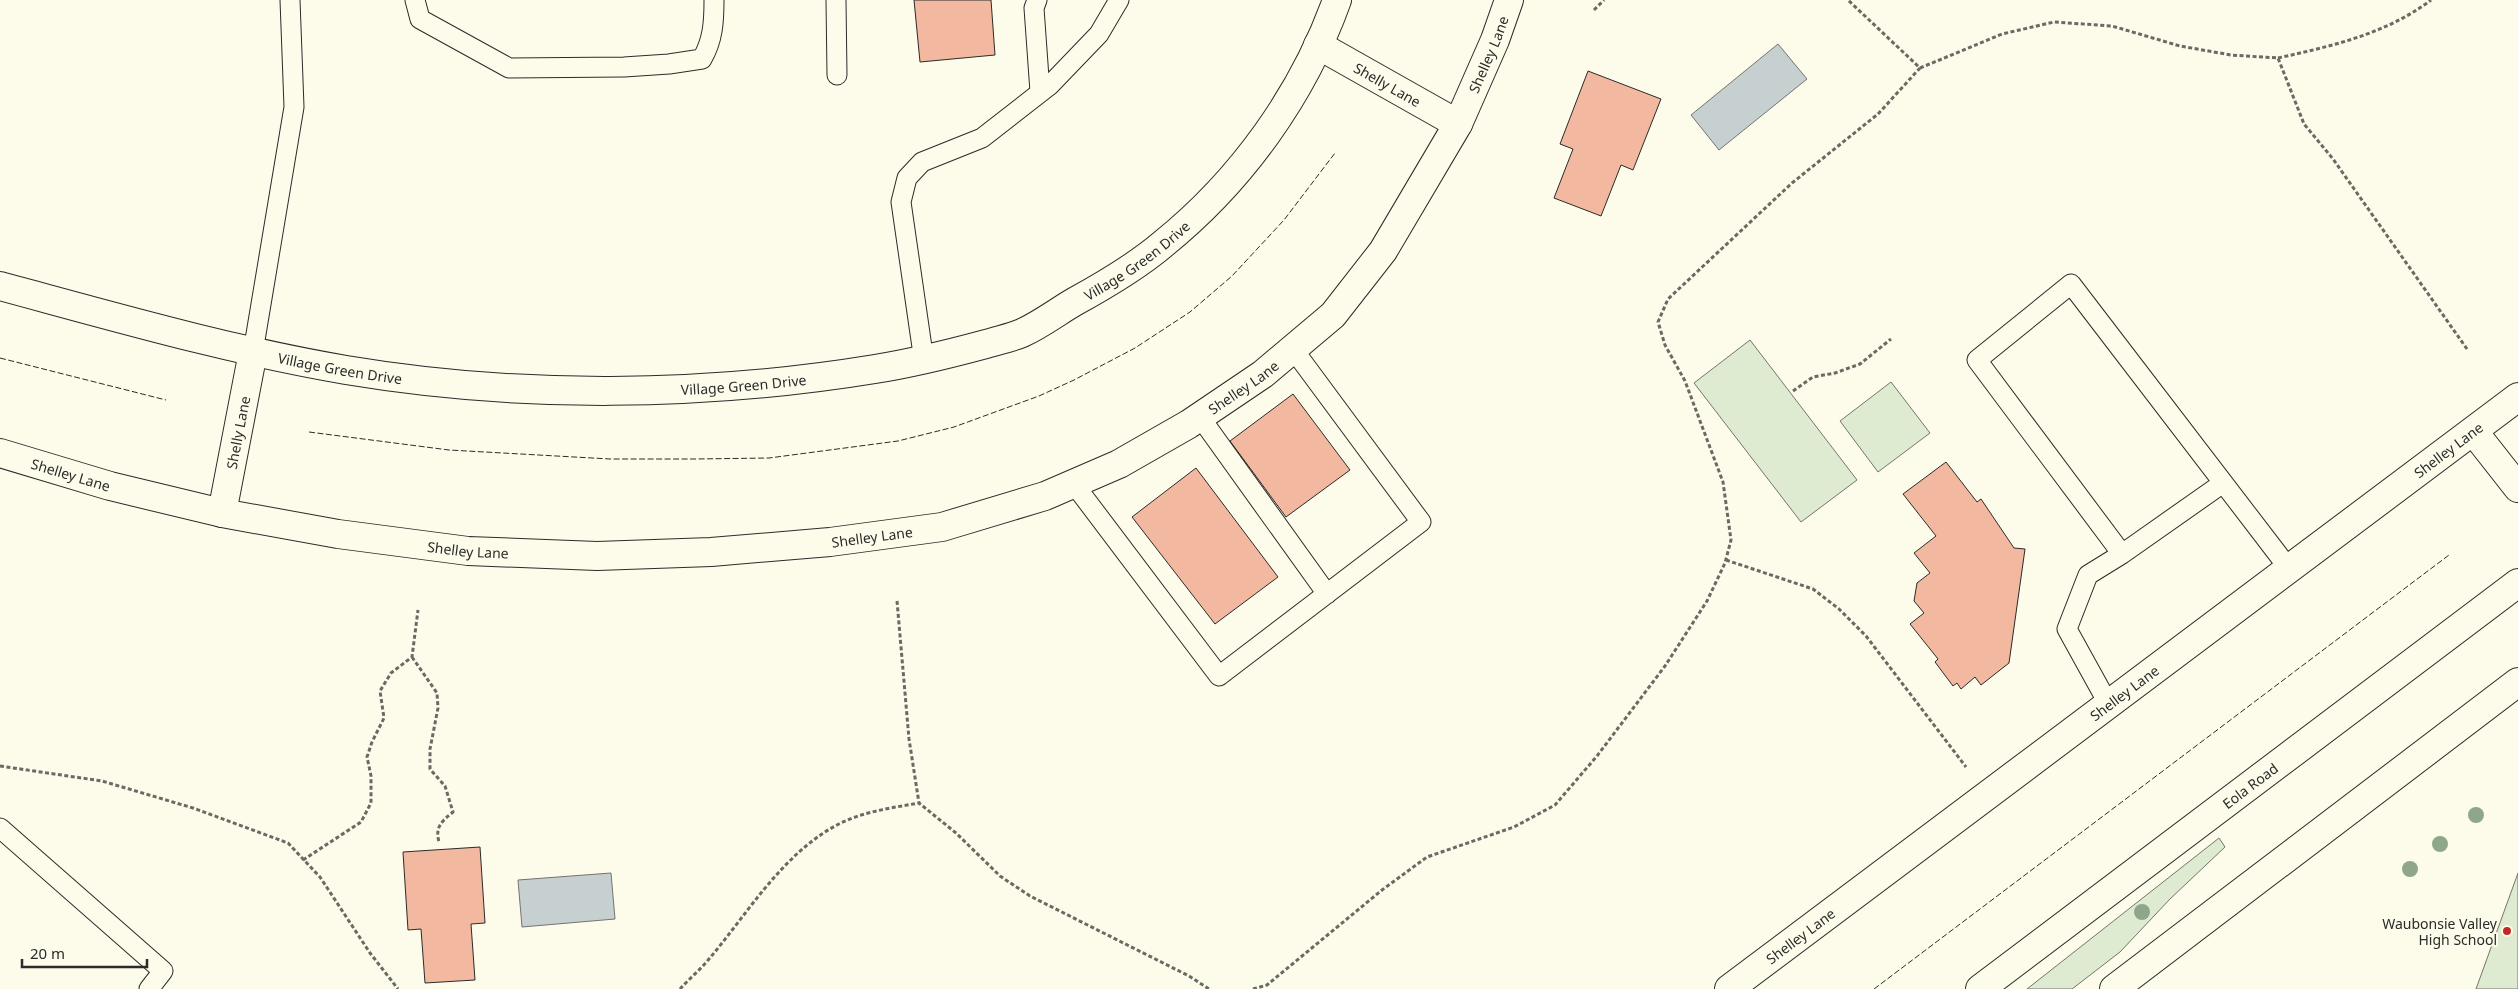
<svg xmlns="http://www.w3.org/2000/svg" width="2518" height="989" viewBox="0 0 2518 989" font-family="'Noto Sans',sans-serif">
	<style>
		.green { fill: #deebd1; stroke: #74746e }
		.water { fill: #c7d0d0; stroke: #74746e }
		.building { fill: #f2b8a0; stroke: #2b2b2b }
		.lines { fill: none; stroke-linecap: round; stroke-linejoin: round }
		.lane-casing { stroke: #2b2b2b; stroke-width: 21 }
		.street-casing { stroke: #2b2b2b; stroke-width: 30 }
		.secondary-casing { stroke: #2b2b2b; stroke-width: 30 }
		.path { stroke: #6a6964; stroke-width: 3; stroke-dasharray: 4 2.5; stroke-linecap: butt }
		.lane { stroke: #fdfbea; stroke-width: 19 }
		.street { stroke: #fdfbea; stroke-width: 28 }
		.secondary { stroke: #fdfbea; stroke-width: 28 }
		.fence { stroke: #2b2b2b; stroke-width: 1; stroke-dasharray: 6 2.5; stroke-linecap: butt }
		.tree { fill: #8ea78a }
		.poi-dot { fill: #c62828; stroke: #fdfbea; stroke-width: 2 }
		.labels { text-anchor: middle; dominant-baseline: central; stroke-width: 4; stroke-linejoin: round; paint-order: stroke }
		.street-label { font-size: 14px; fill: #2b2b2b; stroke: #fdfbea }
		.poi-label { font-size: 14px; fill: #2b2b2b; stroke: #fdfbea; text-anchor: end }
	</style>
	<rect width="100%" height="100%" fill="#fdfbea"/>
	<path class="green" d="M1750 340 1857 480 1801 522 1694 383Z
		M1891 382 1930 433 1878 472 1840 421Z
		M2219 838 2225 847 2170 899 2120 952 2072 989H2027Z
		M2518 873V989H2476Z"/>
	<path class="water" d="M1778 44 1807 79 1719 150 1691 115Z
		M611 873 615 919 522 927 518 880Z"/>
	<path class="building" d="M914 0H991L995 55 920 62Z
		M1588 71 1661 99 1633 170 1621 165 1601 216 1554 198 1573 149 1560 144Z
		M1293 394 1350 470 1286 517 1230 441Z
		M1946 462 1977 502 1981 499 2014 548 2025 549 2009 663 1981 685 1975 677 1961 689 1957 683 1953 686 1935 662 1938 659 1910 624 1924 613 1914 601 1917 583 1930 573 1914 553 1936 536 1903 494Z
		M1196 468 1278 577 1215 624 1132 517Z
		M480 847 485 923 471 924 475 980 425 983 421 929 408 930 403 852Z"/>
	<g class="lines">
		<g class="lane-casing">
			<path id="lane" d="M415 0 420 19 509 68 624 67 669 64 702 59C713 40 714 22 714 0
				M836 0 837 75
				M1037 0 1034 8 1040 92
				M253 352 294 107 290 0
				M924 361 901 202 907 178 922 162 982 138 1050 85 1099 34 1119 0
				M1200 417 1327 594
				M1074 484 1219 676 1421 522 1293 349
				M2122 554 2223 483
				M2109 705 2067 629 2088 575 2122 554 1977 360 2071 284 2290 570
				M0 828 163 971 149 989"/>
		</g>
		<g class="street-casing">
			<g id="street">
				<path id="s1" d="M1318 45 1458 124"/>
				<path id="s2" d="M0 286C115 317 229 350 346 370 519 399 703 397 875 369 913 363 949 354 986 344 998 340 1011 338 1022 333 1040 325 1057 312 1074 302 1105 285 1136 267 1163 244 1241 181 1303 95 1337 0"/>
				<path d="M2474 432 2518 488"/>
				<path id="s3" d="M0 453 110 486 222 513 338 534 468 551 597 556 711 552 830 542 942 527 1045 496 1119 464 1189 424 1263 374 1333 315 1383 251 1458 124 1495 40 1509 0"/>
				<path id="s4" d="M222 513 253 352"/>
				<path id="s5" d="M1729 989 2518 397"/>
			</g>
		</g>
		<g class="secondary-casing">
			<g id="secondary">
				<path id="s6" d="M1980 989 2518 583"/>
				<path d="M2114 989 2518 682"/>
			</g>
		</g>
		<path class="path" d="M1594 10 1604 0
			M2278 58C2332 46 2386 34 2431 0
			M1920 68 2002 34 2054 22 2112 26 2180 46 2231 55 2278 58 2304 124 2333 159 2467 349
			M1793 391 1813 377 1835 373 1860 364 1891 339
			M1726 560 1813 589 1839 609 1866 636 1966 767
			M897 601 909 739 919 803
			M412 657 437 693 438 708 430 749V769L445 786 453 812C441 822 435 827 439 842
			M0 766 102 781 193 808 288 843 320 877 370 953 398 989
			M303 860 361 822 371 803V776L367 757 372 742 384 718 380 691 391 673 412 657 418 610
			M680 989C689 979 700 970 709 959 748 913 781 856 835 826 860 812 891 808 919 803L956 833 1000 876 1030 896 1189 976 1209 989
			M1253 989 1267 985 1382 890 1427 857 1514 827 1555 805 1597 756 1665 666 1707 601 1725 563 1731 540 1723 482 1685 381 1665 345 1658 322 1668 299 1792 183 1878 114 1920 68 1848 0"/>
		<use href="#lane" class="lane"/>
		<use href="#street" class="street"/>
		<use href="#secondary" class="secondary"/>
		<path class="fence" d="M0 358 166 400
			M309 432 449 450 610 459H695L769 458 898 441 954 427 1039 396 1074 380 1135 348 1190 312 1232 276 1284 220 1335 153
			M1874 989 2449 555"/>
	</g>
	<g class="tree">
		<circle cx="2476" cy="815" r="8"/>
		<circle cx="2440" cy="844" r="8"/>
		<circle cx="2410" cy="869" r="8"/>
		<circle cx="2142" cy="912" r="8"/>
	</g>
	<circle class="poi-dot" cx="2507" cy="931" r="5"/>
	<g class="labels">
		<g class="street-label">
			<text stroke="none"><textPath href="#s3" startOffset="1709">Shelley Lane</textPath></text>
			<text stroke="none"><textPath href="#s1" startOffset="80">Shelly Lane</textPath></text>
			<text stroke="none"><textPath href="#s2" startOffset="1175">Village Green Drive</textPath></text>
			<text stroke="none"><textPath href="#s2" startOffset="350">Village Green Drive</textPath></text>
			<text stroke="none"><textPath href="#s2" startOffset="755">Village Green Drive</textPath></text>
			<text stroke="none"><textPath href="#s3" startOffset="1289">Shelley Lane</textPath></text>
			<text stroke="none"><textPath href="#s4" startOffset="82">Shelly Lane</textPath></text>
			<text stroke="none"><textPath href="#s5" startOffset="899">Shelley Lane</textPath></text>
			<text stroke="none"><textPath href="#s3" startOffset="74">Shelley Lane</textPath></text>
			<text stroke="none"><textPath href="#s3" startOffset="884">Shelley Lane</textPath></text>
			<text stroke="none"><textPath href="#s3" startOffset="479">Shelley Lane</textPath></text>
			<text stroke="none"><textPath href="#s5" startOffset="494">Shelley Lane</textPath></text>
			<text stroke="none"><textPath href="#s6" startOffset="338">Eola Road</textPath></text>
			<text stroke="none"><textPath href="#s5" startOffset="89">Shelley Lane</textPath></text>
		</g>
		<g class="poi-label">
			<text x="2497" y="923">Waubonsie Valley<tspan x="2497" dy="16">High School</tspan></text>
		</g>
	</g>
	<path d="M22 959v8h125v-8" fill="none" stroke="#2b2b2b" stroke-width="2.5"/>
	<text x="30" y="959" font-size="15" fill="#2b2b2b" stroke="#fdfbea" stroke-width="4" paint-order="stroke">20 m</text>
</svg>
